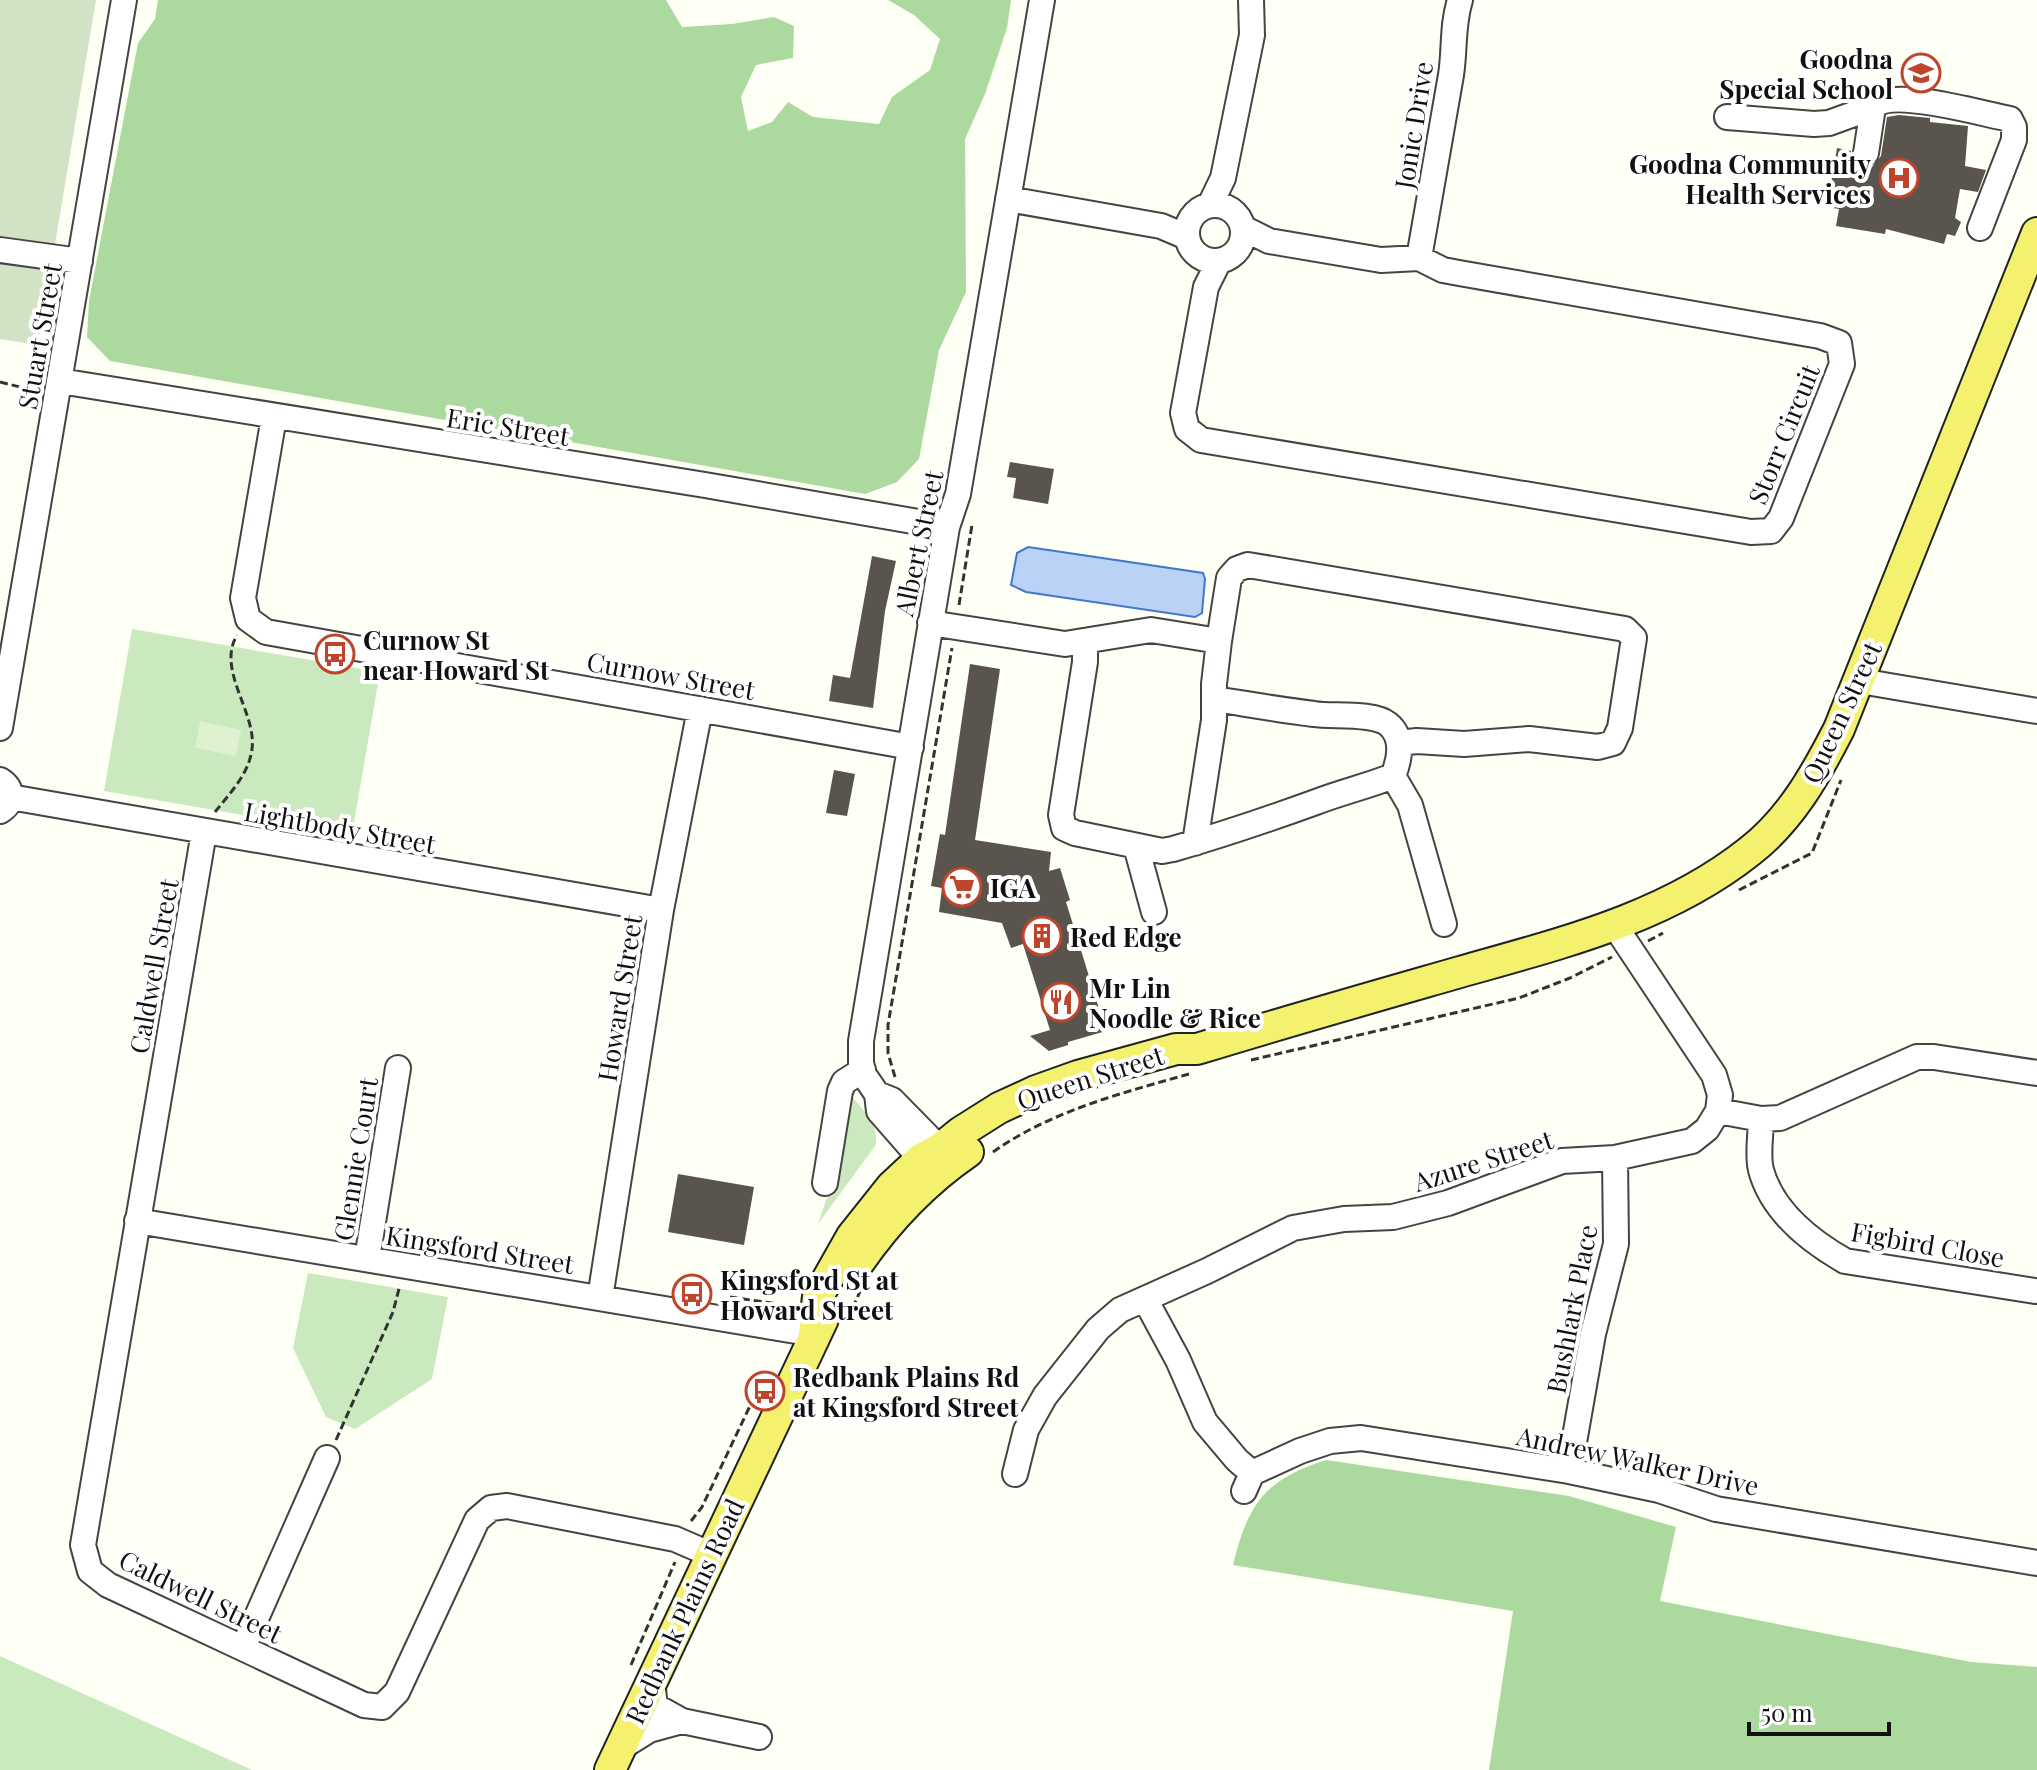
<svg xmlns="http://www.w3.org/2000/svg" width="2037" height="1770" viewBox="0 0 2037 1770" font-family="'Playfair Display',serif">
	<style>
		.green { fill: #cbe9be }
		.forest { fill: #acda9e }
		.cemetery { fill: #d2e2c5 }
		.pitch { fill: #def1d0 }
		.water { fill: #bad2f5; stroke: #4377ca; stroke-width: 2 }
		.building { fill: #59544d }
		.lines { fill: none; stroke-linecap: round; stroke-linejoin: round }
		.minor-casing { stroke: #444; stroke-width: 28 }
		.major-casing { stroke: #222; stroke-width: 34 }
		.path { stroke: #333; stroke-width: 3; stroke-dasharray: 8 4; stroke-linecap: butt }
		.minor { stroke: #fff; stroke-width: 24 }
		.major { stroke: #f4f16f; stroke-width: 30 }
		.labels { text-anchor: middle; dominant-baseline: central; stroke-width: 8; stroke-linejoin: round; paint-order: stroke }
		.poi-label { font-size: 26px; font-weight: bold; fill: #111; stroke: #fff; text-anchor: start }
		.street-label { font-size: 26px; fill: #111; stroke: #fff }
	</style>
	<rect width="100%" height="100%" fill="#fefff5"/>
	<path class="green" d="M132 629 380 672 352 834 104 791Z
		M850 1094C862 1109 881 1126 875 1146L818 1224 833 1179Z
		M308 1273 448 1297 432 1379 355 1429 326 1417 293 1348Z
		M0 1656 252 1770H0Z"/>
	<path class="forest" d="M158 0H666L682 27 732 24 774 17 794 26 793 58 756 65 741 97 748 131 772 122 788 102 813 117 879 124 892 97 930 70 940 39 914 15 888 0H1011L1007 28 985 94 965 139 966 292 939 350 919 459 897 482 865 494 110 361 87 337 89 301 138 43 155 19Z
		M1326 1460 1569 1496 1676 1527 1660 1601 1971 1662 2037 1667V1770H1489L1513 1611 1233 1565C1248 1504 1264 1480 1326 1460Z"/>
	<path class="cemetery" d="M0 0H96L38 345 0 339Z"/>
	<path class="pitch" d="M200 721 241 730 236 756 195 748Z"/>
	<path class="water" d="M1028 547 1203 573 1205 579 1202 613 1195 617 1026 592 1011 585 1017 553Z"/>
	<path class="building" d="M1899 115 1930 118V122L1968 126 1965 166 1986 170 1978 192 1960 189 1955 218 1961 222 1955 236 1947 234 1944 244 1886 229 1885 234 1836 226 1839 209 1827 207 1837 148 1851 151 1852 159 1857 165 1872 167 1881 156 1887 117Z
		M1010 462 1054 469 1048 504 1013 498 1016 478 1007 477Z
		M872 556 896 561 885 611 873 708 829 701 833 675 850 678Z
		M970 664 1000 669 975 840 1051 852 1049 871 1060 868 1070 900 1066 902 1106 1031 1068 1042V1045L1049 1051 1030 1036 1050 1030 1023 944 1011 948 1002 923 939 912 942 888 931 886 940 834 945 835Z
		M834 770 855 774 847 816 826 813Z
		M678 1174 754 1187 744 1245 668 1232Z"/>
	<g class="lines">
		<g class="minor-casing">
			<path id="minor" d="M1727 117 1814 124 1829 123 1873 107
				M1866 153 1873 107C1892 87 1982 114 2010 119L2014 127V140L1980 228
				M1008 199 1161 226 1187 237
				M1187 233a28 28 0 1 1 56 0a28 28 0 1 1-56 0Z
				M1210 205 1223 178 1252 35 1251 0
				M0 250 80 261
				M1419 258 1451 75C1455 49 1452 26 1460 0
				M1219 261 1206 287 1183 413 1187 429 1201 440 1751 532 1771 531 1781 518 1842 364 1839 343 1820 336 1459 273 1443 270 1419 258 1381 260 1269 241 1243 228
				M60 381 705 485 947 527
				M274 417 243 598 248 619 266 632 911 747
				M930 623 1065 644 1151 630 1219 641 1229 578 1237 569 1248 565 1625 629 1634 638 1620 728 1613 743 1598 747 1529 739 1464 744 1417 741 1399 743
				M1085 643V662L1061 815 1064 828 1075 833 1162 851 1173 849C1222 835 1269 819 1316 802 1342 792 1368 786 1393 776 1400 759 1404 737 1388 724 1373 712 1332 717 1314 714 1281 710 1247 704 1214 699
				M1860 681 2037 711
				M0 728 124 0
				M1393 776 1410 805 1444 924
				M0 780C13 788 14 803 0 811
				M10 797 661 910
				M204 832 83 1545 90 1571 108 1585 364 1705 382 1707 397 1692 477 1520 491 1508 507 1506 675 1539 712 1555
				M1195 843 1214 720V684L1219 641
				M1136 846 1154 912
				M877 1094 892 1100 940 1149 942 1166
				M1718 1111 1761 1119 1780 1118 1917 1057H1934L2037 1073
				M1761 1119C1761 1134 1757 1155 1761 1170 1772 1211 1810 1241 1845 1261L2035 1291
				M937 1167 921 1159 879 1111 877 1094 864 1075 861 1063V1041L947 527 958 494 1042 0
				M825 1183 840 1091 844 1082 863 1070
				M137 1221 814 1334
				M367 1259 398 1068
				M600 1298 661 910 700 709
				M1145 1299 1178 1360 1205 1422 1237 1460 1252 1473
				M1569 1471 1593 1334 1616 1244 1615 1158
				M1015 1474 1026 1430 1045 1396 1098 1329 1120 1310 1207 1271 1293 1228 1344 1219 1393 1217 1448 1203 1562 1161 1615 1158 1692 1141 1707 1129 1718 1111 1720 1095 1714 1075 1615 926
				M1244 1491 1252 1473 1300 1451 1330 1441 1361 1438 1569 1471 1659 1490 1716 1509 2037 1563
				M243 1648 327 1458
				M682 1721 759 1737
				M620 1748 649 1730 682 1721 655 1706 652 1682"/>
		</g>
		<g class="major-casing">
			<path id="major" d="M857 1265C888 1220 923 1183 968 1152
				M814 1334 818 1296 852 1236 891 1187 921 1159 940 1149 961 1132 999 1108 1036 1091 1078 1076 1176 1049H1197C1285 1022 1373 997 1460 972 1562 943 1666 918 1750 851 1791 819 1816 774 1839 729L2037 233
				M610 1770 823 1319"/>
		</g>
		<path class="path" d="M0 382 36 391
			M959 605 972 525
			M215 812C230 793 249 774 252 749 257 713 216 670 237 635
			M1739 890 1812 853 1841 780
			M1648 941 1663 933
			M1251 1060 1519 998 1570 978 1612 957
			M895 1077 888 1053V1025L952 648
			M993 1152C1051 1111 1122 1093 1189 1074
			M730 1297 785 1305 783 1309
			M848 1319 861 1289
			M336 1440 393 1312 400 1285
			M691 1521 702 1507 749 1408 761 1391
			M631 1665 675 1562"/>
		<use href="#minor" class="minor"/>
		<use href="#major" class="major"/>
	</g>
	<defs>
		<g id="school-ring" transform="scale(2)"><circle r="9.5" fill="#fff" stroke="#be442b" stroke-width="1.5"/><path d="M0-5L7-2L0 1L-7-2ZM-4 1L0 2.5L4 1V4Q0 6-4 4Z" fill="#be442b"/></g>
		<g id="hospital-ring" transform="scale(2)"><circle r="9.5" fill="#fff" stroke="#be442b" stroke-width="1.5"/><path d="M-5-5h3v3.5h4V-5h3V5h-3V1.5h-4V5h-3Z" fill="#be442b"/></g>
		<g id="bus-ring" transform="scale(2)"><circle r="9.5" fill="#fff" stroke="#be442b" stroke-width="1.5"/><path d="M-5-6H5V4H4V6H2V4H-2V6H-4V4H-5ZM-3.5-4V0h7V-4ZM-3.5 1.2v1.5H-2V1.2ZM2 1.2v1.5H3.5V1.2Z" fill="#be442b"/></g>
		<g id="supermarket-ring" transform="scale(2)"><circle r="9.5" fill="#fff" stroke="#be442b" stroke-width="1.5"/><path d="M-6-5.5h2.5l.6 2H6L4.5 2H-2.5L-4.4-4H-6ZM-1.5 3.2a1.3 1.3 0 1 0 .1 0ZM3 3.2a1.3 1.3 0 1 0 .1 0Z" fill="#be442b"/></g>
		<g id="building-ring" transform="scale(2)"><circle r="9.5" fill="#fff" stroke="#be442b" stroke-width="1.5"/><path d="M-4-6H4V6H1V3H-1V6H-4ZM-2.5-4.3h1.7v1.8h-1.7ZM.8-4.3h1.7v1.8H.8ZM-2.5-1h1.7V.8h-1.7ZM.8-1h1.7V.8H.8Z" fill="#be442b"/></g>
		<g id="restaurant-ring" transform="scale(2)"><circle r="9.5" fill="#fff" stroke="#be442b" stroke-width="1.5"/><path d="M-5-6h1v4h1v-4h1v4h1v-4h1v5L-1.5 .5V6h-2V.5L-5-1ZM5-6V6H3V1.5H1.5Q1.5-4 5-6Z" fill="#be442b"/></g>
	</defs>
	<g fill-rule="evenodd">
		<use href="#school-ring" x="1921" y="73"/>
		<use href="#hospital-ring" x="1899" y="178"/>
		<use href="#bus-ring" x="335" y="654"/>
		<use href="#supermarket-ring" x="962" y="887"/>
		<use href="#building-ring" x="1042" y="936"/>
		<use href="#restaurant-ring" x="1061" y="1002"/>
		<use href="#bus-ring" x="692" y="1294"/>
		<use href="#bus-ring" x="765" y="1391"/>
	</g>
	<g class="labels">
		<g class="poi-label">
			<text x="1893" y="58" text-anchor="end">Goodna<tspan x="1893" dy="30">Special School</tspan></text>
			<text x="1871" y="163" text-anchor="end">Goodna Community<tspan x="1871" dy="30">Health Services</tspan></text>
			<text x="363" y="639">Curnow St<tspan x="363" dy="30">near Howard St</tspan></text>
			<text x="990" y="887">IGA</text>
			<text x="1070" y="936">Red Edge</text>
			<text x="1089" y="987">Mr Lin<tspan x="1089" dy="30">Noodle &amp; Rice</tspan></text>
			<text x="720" y="1279">Kingsford St at<tspan x="720" dy="30">Howard Street</tspan></text>
			<text x="793" y="1376">Redbank Plains Rd<tspan x="793" dy="30">at Kingsford Street</tspan></text>
		</g>
		<g class="street-label">
			<text transform="translate(1413 125) rotate(-81)">Jonic Drive</text>
			<text transform="translate(39 336) rotate(-80)">Stuart Street</text>
			<text transform="translate(508 426) rotate(9)">Eric Street</text>
			<text transform="translate(1783 434) rotate(-68)">Storr Circuit</text>
			<text transform="translate(918 543) rotate(-78)">Albert Street</text>
			<text transform="translate(671 675) rotate(10)">Curnow Street</text>
			<text transform="translate(1841 712) rotate(-65)">Queen Street</text>
			<text transform="translate(340 827) rotate(10)">Lightbody Street</text>
			<text transform="translate(153 966) rotate(-80)">Caldwell Street</text>
			<text transform="translate(619 998) rotate(-81)">Howard Street</text>
			<text transform="translate(1090 1077) rotate(-18)">Queen Street</text>
			<text transform="translate(355 1159) rotate(-81)">Glennie Court</text>
			<text transform="translate(1483 1160) rotate(-18)">Azure Street</text>
			<text transform="translate(1928 1244) rotate(10)">Figbird Close</text>
			<text transform="translate(480 1249) rotate(9)">Kingsford Street</text>
			<text transform="translate(1571 1309) rotate(-79)">Bushlark Place</text>
			<text transform="translate(1638 1460) rotate(12)">Andrew Walker Drive</text>
			<text transform="translate(201 1596) rotate(26)">Caldwell Street</text>
			<text transform="translate(684 1611) rotate(-65)">Redbank Plains Road</text>
		</g>
	</g>
	<path d="M1749 1722v12h140v-12" fill="none" stroke="#111111" stroke-width="4"/>
	<text x="1761" y="1722" font-size="24" fill="#111111" stroke="#ffffff" stroke-width="6" paint-order="stroke">50 m</text>
</svg>
